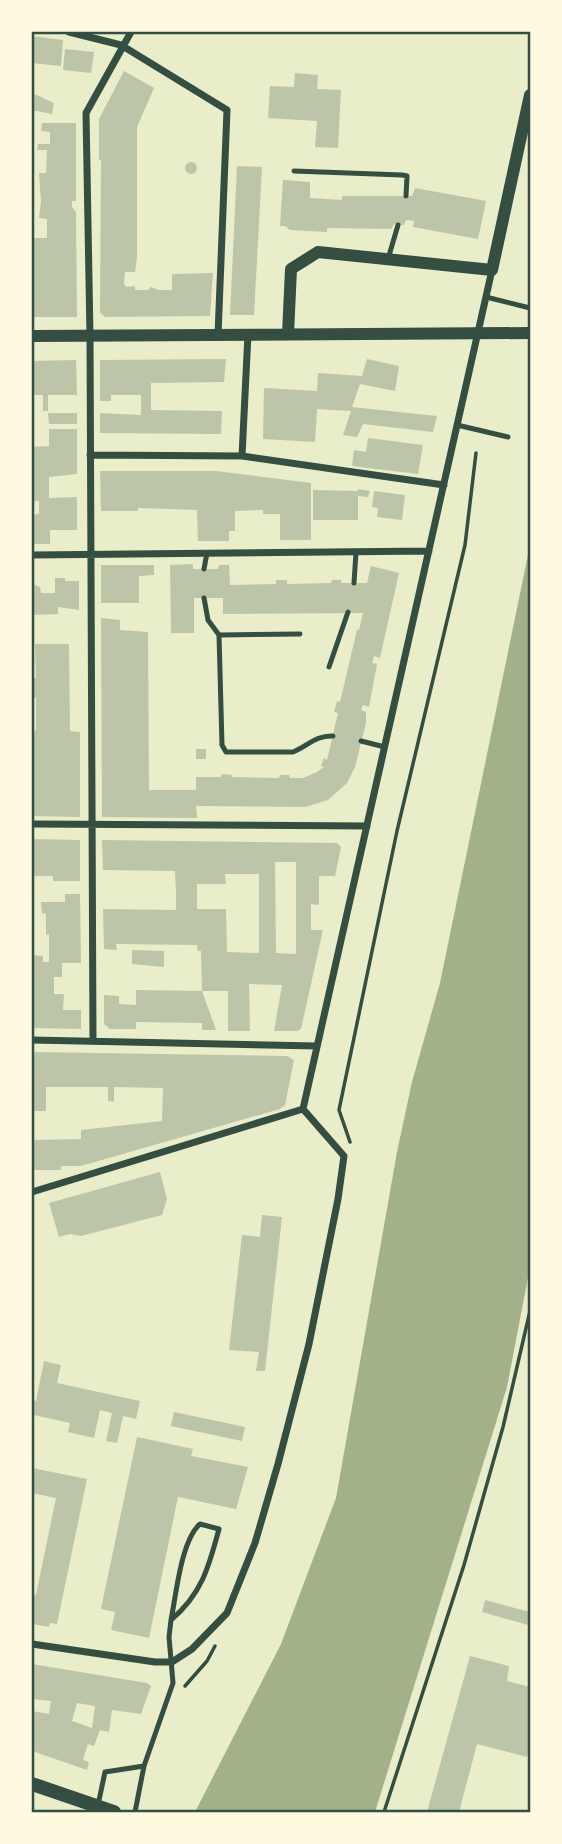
<svg xmlns="http://www.w3.org/2000/svg" width="562" height="1844" viewBox="0 0 562 1844" font-family="'Exo 2',sans-serif">
	<style>
		.water { fill: #a3b18a }
		.building { fill: #bcc5a7; fill-rule: evenodd }
		.lines { fill: none; stroke-linecap: round; stroke-linejoin: round }
		.path { stroke: #344e41; stroke-width: 3.5 }
		.service { stroke: #344e41; stroke-width: 5 }
		.minor { stroke: #344e41; stroke-width: 7 }
		.tertiary { stroke: #344e41; stroke-width: 12 }
		.secondary { stroke: #344e41; stroke-width: 14 }
		.neatline { fill: none; stroke: #344e41; stroke-width: 2.5 }
	</style>
	<rect width="100%" height="100%" fill="#e9edc9"/>
	<path class="water" d="M530 545V1267L507 1387 375 1812H195L281 1644 336 1498 397 1152 412 1082 440 983Z"/>
	<path class="building" d="M32 36 63 40 61 66 32 63Z
		M65 49 94 52 91 73 63 70Z
		M124 71 154 88 137 127V257L135 272H125L124 284 126 287 135 286V290H148L151 287 159 290H172V274L213 273 210 316 105 317 100 312 101 160H99V119Z
		M295 73 318 75 317 89 341 90 338 148 315 147 317 121 268 118 270 86 294 87Z
		M32 93 54 103 52 114 32 110Z
		M42 123H76V201H72V207L76 212 77 317H32V279H34V238H47V219L39 218 41 202 39 173H46L47 150H37L38 144H50V132L41 131Z
		M185 168a6 6 0 1 1 12 0a6 6 0 1 1-12 0Z
		M237 166 262 167 254 315H230Z
		M283 180 310 182V198L342 200V196H412L415 188 486 201 478 239 413 227 414 221 406 220 404 225 394 224 391 229 327 228V232L290 230 285 226H280Z
		M226 359 224 382 151 383V410L222 411 221 434 100 433V413L141 415V395H111V401H100V360Z
		M367 359 399 366 395 391 360 384 352 407 437 416 433 432 363 424 357 437 343 435 351 411 317 409 315 442 263 439 264 388 317 391 318 373 362 376Z
		M76 360 77 395H48V411H43V395H32V361Z
		M48 413H77V424H49Z
		M49 429H77V474L49 477V498L77 497V530H50V544H32V515L39 514V501H32V447L49 446Z
		M368 438 423 445 418 474 352 466 354 450 366 452Z
		M100 471H216L311 483V540H280V514H263V510L235 511V531H229V541H198L197 510 138 508V511H101Z
		M358 489 370 491 368 497 358 496V520H313V490L358 491Z
		M374 491 405 495 402 520 377 517 378 508 372 507Z
		M193 564V569H218L219 565H229L230 585 276 584V580H287V584L331 583 332 580H341V583H367L371 566 399 573 380 658 374 656 372 663 377 664 369 707 363 705 361 710 366 712V723L355 767 347 783 328 800 305 807 196 806 197 818 102 817 101 618 120 620V630L148 632 149 790H196V777H221L222 774 232 775V777L279 778 280 775H289L290 778H303L317 772 324 767 321 766 324 758 327 760 338 713 334 712 337 701 340 702 357 630H359L363 613 223 614V598H194V633H171L170 565Z
		M101 565H154V575L139 576V603H101Z
		M55 578H65V581H79V610L58 607V614L32 615V584L40 587 41 593H55Z
		M35 644H69L70 731 80 732V817L32 816V731H36V698H32V678H36Z
		M196 749H206V759H196Z
		M32 839 80 840V881H53V876H32Z
		M102 840 337 843 341 847 335 876H319V905L311 904V930H323L301 1029 297 1031H274L282 985 249 984 250 1031H228V991H202L216 1030H202V1023L136 1022V1029H110L104 1024V995L119 996V1004L136 1005V990L202 991 201 951H198L197 945 116 944 117 950 104 949 103 909 176 910V890L175 871 103 870ZM275 862H296V954L276 953ZM225 874H259V953L227 952 226 909H197V884H226Z
		M65 894H80L81 963H62V977H54V994H64L63 1010H81V1029L32 1028V955L43 956V962H49V934L46 935V914L42 913 41 902H65Z
		M132 950 164 951V967L132 964Z
		M32 1052 287 1056 294 1060 285 1105 280 1109 81 1166H61V1170H32L34 1148 32 1149V1140L81 1139V1130L162 1121 163 1088 114 1087V1102L108 1101V1087H46V1111H33Z
		M160 1172 167 1199 162 1215 81 1236 70 1234 59 1237 49 1203Z
		M262 1215 282 1217 265 1371H256L259 1352 229 1350 242 1235 260 1237Z
		M44 1361 61 1365 57 1383 140 1401 136 1419 123 1416 117 1443 106 1441 112 1413 100 1410 94 1438 68 1432 70 1423 34 1415 32 1420V1400L36 1401Z
		M174 1412 245 1427 242 1441 171 1426Z
		M137 1437 193 1449 191 1456 248 1467 236 1509 178 1497 149 1638 111 1630 115 1612 101 1609Z
		M32 1468 87 1479 57 1624 50 1623 49 1627 32 1624V1594L36 1595 56 1498 32 1493Z
		M485 1600 530 1612V1629L528 1628V1625L482 1612Z
		M470 1656 509 1666 507 1681 530 1687 529 1717 530 1718V1744L527 1757 477 1744 459 1812H427Z
		M32 1664 147 1683 151 1686 141 1714 112 1710 109 1732 100 1730 94 1746 88 1744 83 1760 89 1762 87 1770 32 1751V1711L49 1714 51 1701 32 1699ZM77 1703 95 1706 92 1728 72 1721Z"/>
	<g class="lines">
		<path class="path" d="M350 1142 339 1110 397 831 465 545 476 453
			M185 1686 207 1661 215 1646
			M384 1812 464 1565 503 1427 530 1311"/>
		<path class="service" d="M294 171 402 175 407 176 406 196
			M388 259 398 225
			M486 297 530 308
			M457 425 508 437
			M204 569 207 553
			M354 583 356 552
			M204 598 208 620 219 635 300 634
			M219 635 222 745 226 752H293C308 746 316 735 333 736
			M329 667 348 612
			M361 741 385 747
			M98 1805 105 1772 144 1766
			M135 1812 144 1766 173 1683 169 1637 171 1620C202 1594 209 1566 219 1529L200 1524C181 1540 176 1596 171 1620"/>
		<path class="minor" d="M69 32 121 45 227 110 218 335
			M90 455 242 456 444 485
			M242 456 248 334
			M32 555 429 551
			M32 824 367 826
			M32 1040 317 1046
			M93 1041 90 336 86 113 131 32
			M303 1109 492 270
			M32 1192 303 1109
			M32 1644 155 1662H172L192 1649 227 1613 255 1543 278 1464 309 1344 338 1199 344 1156 303 1109"/>
		<path class="tertiary" d="M288 334 291 269 318 252 492 270 530 95
			M32 336 530 333"/>
		<path class="secondary" d="M32 1784 114 1812"/>
	</g>
	<rect width="562" height="1844" fill="none" stroke="#fefae0" stroke-width="66"/>
	<rect x="33" y="33" width="496" height="1778" class="neatline"/>
</svg>
